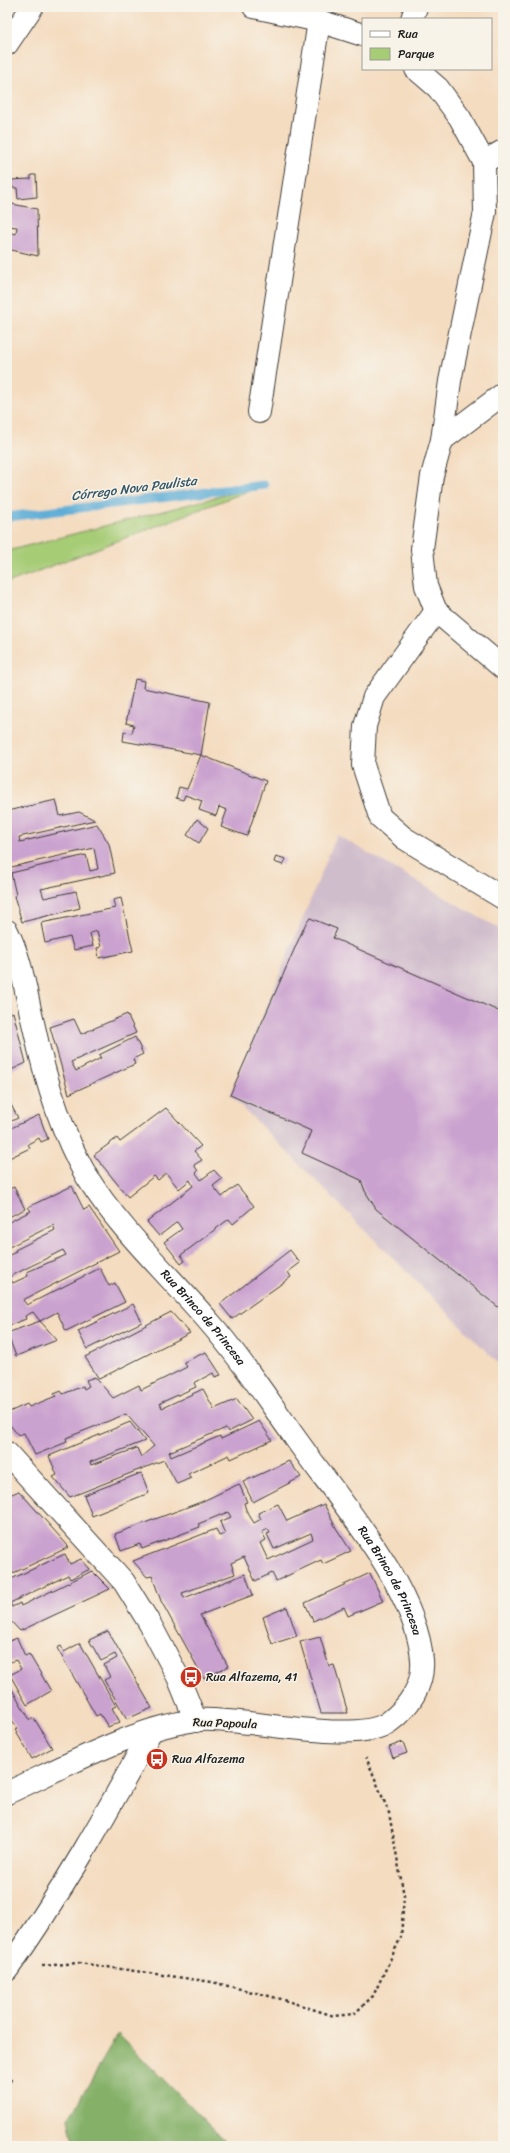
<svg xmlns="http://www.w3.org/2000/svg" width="510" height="2153" viewBox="0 0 510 2153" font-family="Sriracha,sans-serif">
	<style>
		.industrial { fill: #d0bdcc }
		.green { fill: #a6cc76; stroke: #617449 }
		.forest { fill: #84b067; stroke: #506642 }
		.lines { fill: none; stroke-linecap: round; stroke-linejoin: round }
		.stream { stroke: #5dadd7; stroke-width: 9 }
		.building { fill: #caa2cf; fill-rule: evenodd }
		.minor-casing { stroke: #3c3935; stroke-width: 24 }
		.path { stroke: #3c3935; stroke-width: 2.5; stroke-dasharray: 3 3; stroke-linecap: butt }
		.minor { stroke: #fff; stroke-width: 22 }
		.labels { text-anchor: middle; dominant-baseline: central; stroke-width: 3; stroke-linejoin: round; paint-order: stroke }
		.street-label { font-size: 12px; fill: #1c1c1c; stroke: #f7f3e8 }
		.poi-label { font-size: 12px; fill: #1c1c1c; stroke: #f7f3e8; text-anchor: start }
		.water-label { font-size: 13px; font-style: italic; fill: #365667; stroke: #f7f3e8 }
	</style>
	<rect width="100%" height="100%" fill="#f7f3e8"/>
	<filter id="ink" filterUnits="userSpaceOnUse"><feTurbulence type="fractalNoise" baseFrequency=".025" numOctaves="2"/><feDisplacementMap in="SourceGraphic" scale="8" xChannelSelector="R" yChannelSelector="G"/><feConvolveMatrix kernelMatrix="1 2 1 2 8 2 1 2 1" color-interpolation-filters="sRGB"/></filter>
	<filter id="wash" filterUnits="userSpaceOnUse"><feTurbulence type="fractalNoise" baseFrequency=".012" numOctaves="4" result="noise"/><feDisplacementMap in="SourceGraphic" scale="16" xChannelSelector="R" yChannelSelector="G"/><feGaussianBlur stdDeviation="0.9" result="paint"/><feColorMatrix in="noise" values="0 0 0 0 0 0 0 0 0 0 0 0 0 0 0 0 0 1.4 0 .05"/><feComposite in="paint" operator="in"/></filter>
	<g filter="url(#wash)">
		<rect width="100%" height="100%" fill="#f4dcc0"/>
		<path class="industrial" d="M337 835 503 931V1368L230 1095Z"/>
		<path class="green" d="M264 485 7 583V551Z"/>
		<path class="forest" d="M118 2034 230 2146H75L69 2118Z"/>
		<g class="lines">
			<path class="stream" d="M7 517 264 485"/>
		</g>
		<g id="blocks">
			<path class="building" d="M31 175H36L37 197 18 199 17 188H12L11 180 31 179Z
				M7 203 37 209 38 256 7 249V232L16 234 17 227 7 226Z
				M135 679 144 681 143 688 210 702 201 755 266 781 247 836 221 827 227 810 219 807 216 816 199 810 202 801 185 795 183 800 176 798 179 787 187 789 201 755 123 741 124 732 132 733 134 725 126 723Z
				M56 800 60 816 79 812 95 820 19 837 20 842 97 824 109 844 115 873 41 889 44 898 76 891 80 908 22 922 14 896 16 895 11 873 86 855 90 871 98 869 94 848 7 868V811Z
				M197 819 208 828 199 843 187 835Z
				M276 856 286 859 283 865 274 862Z
				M121 898 133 951 99 958 97 948 101 947 97 931 90 933 93 946 74 950 70 937 45 943 41 923 115 908 113 900Z
				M310 918 337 929 333 938 503 1013V1311L376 1209 365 1191 361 1180 302 1153 311 1131 230 1095 305 925Z
				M13 1012 26 1063 7 1072V1015Z
				M127 1014 136 1033 71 1062 76 1071 101 1058 99 1055 135 1037 143 1054 133 1059 135 1064 69 1094 50 1027 74 1019 81 1034Z
				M9 1101 18 1118 7 1123V1102Z
				M166 1108 201 1146 194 1151 202 1160 194 1165 198 1171 196 1173 201 1180 214 1170 222 1179 213 1186 222 1197 237 1185 254 1206 233 1224 229 1219 181 1255 185 1261 181 1264 164 1242 182 1229 177 1222 159 1236 147 1222 193 1186 190 1180 179 1189 166 1173 158 1180 154 1176 128 1197 94 1155 117 1138 120 1142Z
				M39 1115 48 1139 41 1142 39 1138 28 1144 30 1148 7 1159V1138L10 1137 7 1130Z
				M72 1186 84 1210 89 1207 119 1251 23 1300 27 1305 100 1268 109 1286 115 1283 125 1302 66 1331 57 1312 40 1321 33 1312 25 1316 26 1319 7 1326V1277H9L13 1283 28 1276 27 1272 66 1255 63 1250 9 1277 7 1272V1256L16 1252 15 1250 55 1230 53 1225 7 1248V1223L31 1211 28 1207Z
				M14 1187 25 1209 7 1218V1190Z
				M290 1250 300 1263 288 1272 291 1277 232 1319 220 1304Z
				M133 1304 142 1322 87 1349 78 1331Z
				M171 1312 190 1333 99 1379 85 1357Z
				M40 1321 57 1340 16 1356 7 1333Z
				M206 1352 221 1375 215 1377 213 1373 194 1383 196 1387 160 1403 162 1408 203 1389 214 1409 237 1399 252 1420 228 1432 226 1428 169 1452 171 1457 220 1436 221 1439 259 1421 272 1440 231 1459 229 1455 188 1474 191 1478 177 1484 164 1460 70 1497 53 1477 57 1475 49 1456 130 1422 145 1441 90 1462 91 1465 137 1448 141 1457 154 1446 126 1414 66 1438 67 1442 35 1455 24 1433 18 1435 7 1421V1413L27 1404 29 1407 56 1396 54 1394 59 1392 61 1391 63 1394 83 1386 84 1389 89 1386 86 1380 95 1377 113 1398 139 1385 141 1390 187 1367 184 1362Z
				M289 1461 301 1477 253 1502 243 1482Z
				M141 1473 149 1493 92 1516 84 1495Z
				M239 1484 247 1502 244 1503 246 1510 254 1523 261 1519 258 1513 278 1504 287 1521 324 1504 336 1528 351 1551 323 1564 321 1560 276 1581 272 1573 255 1581 244 1557 231 1563 235 1574 182 1593 184 1598 245 1574 253 1595 200 1615 228 1666 204 1679 161 1601 152 1576 147 1577 133 1561 216 1529 219 1536 225 1534 220 1522 231 1517 228 1512 198 1524 200 1527 142 1549 140 1544 121 1551 115 1534 201 1502ZM268 1529 270 1533 267 1534 274 1549 311 1533 313 1539 268 1560 260 1543 266 1540 262 1532Z
				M19 1491 69 1547 7 1576V1525L10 1523 7 1521V1496Z
				M65 1554 70 1564 81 1559 90 1569 70 1579 68 1575 10 1603 12 1607 20 1603 21 1606 92 1571 110 1589 20 1631 7 1617V1581Z
				M370 1573 383 1601 348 1616 344 1607 313 1621 305 1603Z
				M287 1607 297 1636 272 1644 263 1617Z
				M108 1631 152 1708 127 1719 104 1680 110 1677 104 1665 117 1658 115 1654 101 1661 89 1640Z
				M320 1637 329 1666 334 1665 348 1713H321L300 1642Z
				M17 1638 25 1656 29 1654 51 1691 27 1705 10 1675 21 1669 16 1660 7 1663V1642Z
				M80 1643 116 1706 112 1708 120 1722 108 1727 100 1714 96 1716 57 1648 61 1646 64 1652Z
				M7 1681 30 1720 34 1718 52 1748 32 1759 15 1730 17 1729 7 1711Z
				M403 1742 407 1753 393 1758 389 1747Z
				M7 2076 12 2080 7 2086Z"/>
		</g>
	</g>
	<g filter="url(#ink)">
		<use href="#blocks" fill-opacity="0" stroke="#3c3935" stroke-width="1"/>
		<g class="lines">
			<g class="minor-casing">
				<g id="minor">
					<path d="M254 7 319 21 363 35"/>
					<path d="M412 19 416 7"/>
					<path d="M7 44 32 7"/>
					<path d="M416 69 438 88 460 118 484 162 485 212 450 381 442 440 432 476 422 549 426 586 436 611 503 668"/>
					<path d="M484 162 503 151"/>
					<path d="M259 412 319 21"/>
					<path d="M442 440 503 394"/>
					<path d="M436 611 374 697 365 726 363 765 380 817 404 838 503 898"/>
					<path id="s1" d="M7 931C22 960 26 995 34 1027 45 1079 60 1130 87 1177 119 1229 171 1277 211 1324 243 1361 270 1403 298 1442 339 1500 417 1588 422 1660 424 1685 409 1707 389 1722 356 1746 245 1717 199 1720 140 1725 62 1768 7 1793"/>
					<path d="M7 1453 124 1582 150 1624 178 1677 196 1721"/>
					<path d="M7 1970C61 1894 107 1813 151 1731"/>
				</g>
			</g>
			<path class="path" d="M42 1966 79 1963 212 1982 281 1999 334 2016 354 2014 373 1996 401 1937 404 1896 389 1813 366 1757"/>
			<use href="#minor" class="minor"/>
		</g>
	</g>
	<defs>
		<g id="bus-disc" transform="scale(1.15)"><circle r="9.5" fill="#c8321e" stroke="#f7f3e8"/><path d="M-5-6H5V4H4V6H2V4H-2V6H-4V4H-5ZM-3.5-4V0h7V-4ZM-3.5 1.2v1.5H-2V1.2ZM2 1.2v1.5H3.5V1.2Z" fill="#fff"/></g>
	</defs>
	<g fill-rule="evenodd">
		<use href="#bus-disc" x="191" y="1677"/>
		<use href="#bus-disc" x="157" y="1759"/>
	</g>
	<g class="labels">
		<g class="street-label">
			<text stroke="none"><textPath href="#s1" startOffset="442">Rua Brinco de Princesa</textPath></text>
			<text stroke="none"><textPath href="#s1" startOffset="766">Rua Brinco de Princesa</textPath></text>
			<text transform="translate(225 1723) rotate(2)">Rua Papoula</text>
		</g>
		<g class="poi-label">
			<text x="206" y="1677">Rua Alfazema, 41</text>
			<text x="172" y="1759">Rua Alfazema</text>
		</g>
		<g class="water-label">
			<text transform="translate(134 488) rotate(-7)">Córrego Nova Paulista</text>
		</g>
	</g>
	<rect width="510" height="2153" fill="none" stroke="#f7f3e8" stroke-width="24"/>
	<rect x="362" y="18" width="130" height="52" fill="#f7f3e8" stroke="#9f9d96"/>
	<rect x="370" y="31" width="20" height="6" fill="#ffffff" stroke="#9f9d96"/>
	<text x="398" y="38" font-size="12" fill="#1c1c1c">Rua</text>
	<rect x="370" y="48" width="20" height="12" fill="#a6cc76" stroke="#9f9d96"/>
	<text x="398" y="58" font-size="12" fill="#1c1c1c">Parque</text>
</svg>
